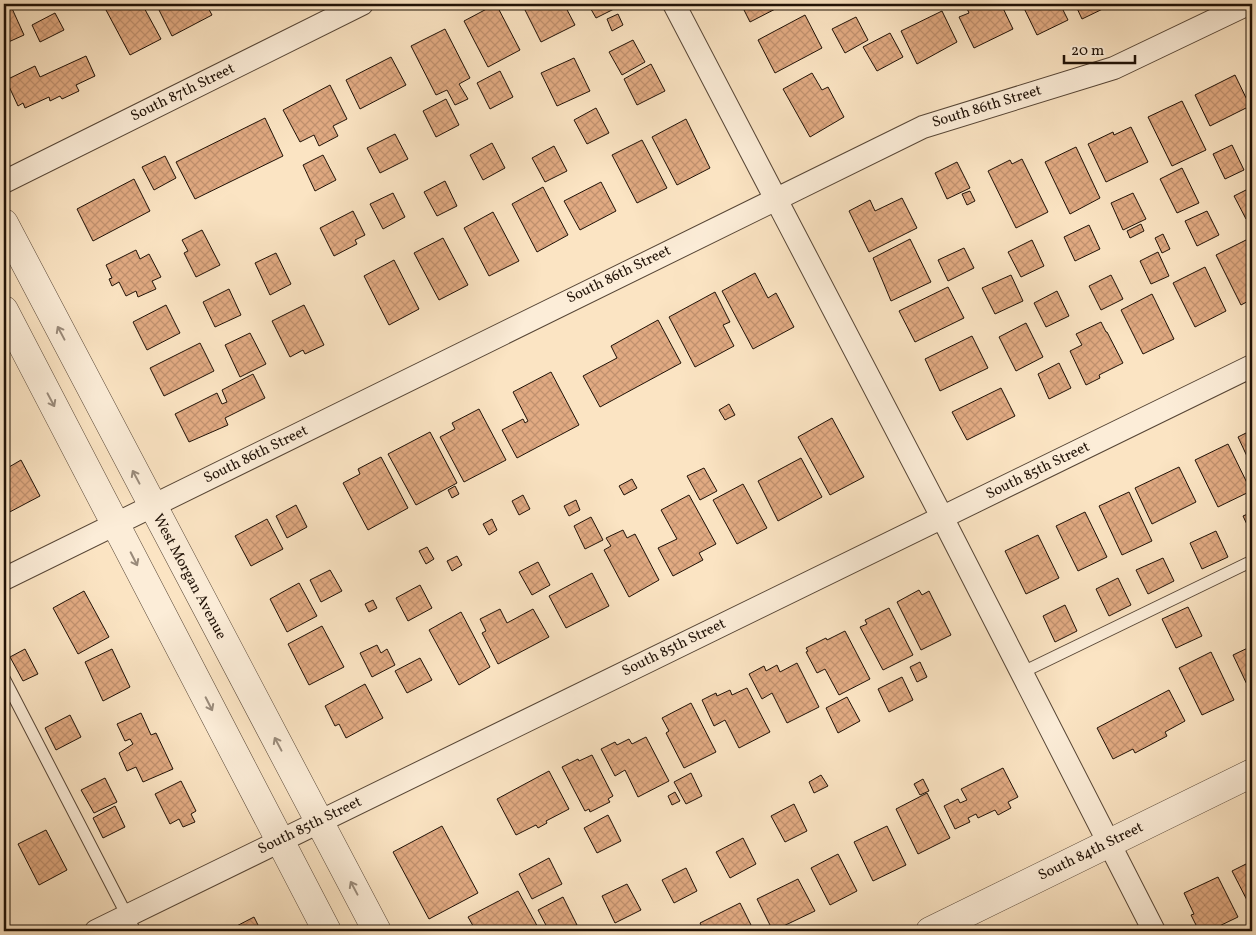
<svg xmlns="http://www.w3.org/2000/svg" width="1256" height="935" viewBox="0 0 1256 935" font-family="Vollkorn,serif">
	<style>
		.building { fill: url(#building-cross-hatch); stroke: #201207 }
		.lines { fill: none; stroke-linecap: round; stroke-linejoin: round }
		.service-casing { stroke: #574636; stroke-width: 13 }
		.minor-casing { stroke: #574636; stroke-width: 24 }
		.tertiary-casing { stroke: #574636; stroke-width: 29 }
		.service { stroke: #fcedd8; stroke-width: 11 }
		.minor { stroke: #fcedd8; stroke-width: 22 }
		.tertiary { stroke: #fcedd8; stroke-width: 28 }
		.oneway { stroke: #998a7a }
		.labels { text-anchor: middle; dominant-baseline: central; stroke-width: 4.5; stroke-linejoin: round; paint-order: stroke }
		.street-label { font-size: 15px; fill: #201207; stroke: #fcedd8 }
	</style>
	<defs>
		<pattern id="building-cross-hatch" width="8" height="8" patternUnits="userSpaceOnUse" patternTransform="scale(1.25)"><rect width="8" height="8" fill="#e1aa82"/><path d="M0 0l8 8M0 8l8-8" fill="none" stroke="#c1916f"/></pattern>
	</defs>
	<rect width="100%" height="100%" fill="#fbe4c3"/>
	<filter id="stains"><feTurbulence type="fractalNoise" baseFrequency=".004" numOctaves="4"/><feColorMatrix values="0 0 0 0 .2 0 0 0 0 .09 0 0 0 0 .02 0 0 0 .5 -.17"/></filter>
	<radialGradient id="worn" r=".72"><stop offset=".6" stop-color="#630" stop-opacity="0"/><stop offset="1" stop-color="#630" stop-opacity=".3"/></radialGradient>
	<path class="building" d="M4 4H10L24 35 4 44Z
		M118 4H142L161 39 130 55 106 10Z
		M156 4H206L212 15 172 36Z
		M496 4 520 50 488 67 464 21Z
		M522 4H564L575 25 541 42Z
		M588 4H624L596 18Z
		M741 4H785L750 22Z
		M965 4H1001L1013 29 974 48 959 17 969 13Z
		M1022 4H1060L1068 20 1037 35Z
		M1075 4H1113L1082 19Z
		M942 11 957 42 917 64 901 31Z
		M55 13 64 30 40 42 32 25Z
		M618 14 623 25 612 31 607 19Z
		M805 15 822 48 775 73 758 40Z
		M856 17 868 40 845 53 832 29Z
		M445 29 470 78 459 84 468 99 455 105 447 90 436 95 411 46Z
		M890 33 903 57 877 71 863 47Z
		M633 40 645 62 622 75 609 52Z
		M86 56 95 76 76 85 79 91 62 99 60 96 50 101 49 97 25 108 23 103 18 106 6 80 35 66 40 77Z
		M391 57 406 85 360 109 346 80Z
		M574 58 590 91 557 106 541 73Z
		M651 64 665 91 637 105 624 79Z
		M500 71 513 97 490 109 477 83Z
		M812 73 822 90 828 87 844 117 810 137 783 89Z
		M1235 75 1250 106 1210 126 1195 95Z
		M330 85 347 119 333 126 338 136 319 146 314 135 300 142 283 110Z
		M446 99 459 125 436 137 423 111Z
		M1182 101 1206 150 1172 166 1148 117Z
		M596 108 609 133 587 144 574 120Z
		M265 118 283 156 195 199 176 162Z
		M686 119 710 168 677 185 652 137Z
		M1131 127 1148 162 1106 182 1088 144 1113 132 1114 135Z
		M395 134 408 159 380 173 367 148Z
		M642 140 667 188 637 203 612 155Z
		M492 143 505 168 483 180 470 155Z
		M1232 145 1244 170 1225 179 1213 154Z
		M554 146 567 171 545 182 532 158Z
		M1076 147 1100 198 1070 214 1045 162Z
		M323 155 336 180 315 191 303 165Z
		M165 156 176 178 154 190 142 167Z
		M1022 159 1048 212 1016 228 988 171 1010 160 1012 164Z
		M957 162 970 188 947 199 935 173Z
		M1182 168 1199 203 1177 213 1160 179Z
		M134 179 150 211 93 241 77 209Z
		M445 181 457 206 437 216 424 192Z
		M601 182 616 211 580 230 564 201Z
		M543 187 568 235 537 252 512 204Z
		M1252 187V215L1246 219 1234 196Z
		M970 191 975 201 967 205 962 194Z
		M393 193 405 217 383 229 370 204Z
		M1133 193 1146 219 1123 230 1111 203Z
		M902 198 917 228 869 252 849 211 870 200 875 211Z
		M353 211 365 235 355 240 357 244 334 256 320 228Z
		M1207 211 1219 235 1197 246 1185 221Z
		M493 212 519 261 489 276 464 228Z
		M1141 224 1144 231 1130 238 1127 231Z
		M1089 225 1100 249 1075 261 1064 237Z
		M202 230 220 265 196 277 184 253 188 251 182 240Z
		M1163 234 1170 249 1162 253 1155 238Z
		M443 238 468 285 439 300 414 253Z
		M910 239 931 282 891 301 873 258Z
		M1248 239 1252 247V299L1241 305 1216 255Z
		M1032 240 1044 266 1021 277 1008 252Z
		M964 248 974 268 948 281 938 260Z
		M136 250 140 259 149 254 161 277 152 281 156 289 138 297 136 291 126 296 119 282 112 286 109 279 112 278 106 265Z
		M1158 252 1169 276 1151 284 1140 261Z
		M276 253 291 284 270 295 255 263Z
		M394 260 419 309 389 325 364 276Z
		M1205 267 1226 311 1195 327 1173 283Z
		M755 273 768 298 776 293 794 327 753 349 722 291Z
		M1011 275 1023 301 995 314 982 288Z
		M1111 275 1123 299 1101 310 1089 286Z
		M948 287 964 318 915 342 899 311Z
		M229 289 241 315 215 327 203 302Z
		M1057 291 1069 316 1046 327 1034 303Z
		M715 292 730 322 723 325 734 346 695 367 669 317Z
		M1152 294 1174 339 1143 354 1121 310Z
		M166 305 180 333 147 350 133 322Z
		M304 305 324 345 305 354 303 350 290 357 272 321Z
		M658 320 681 363 600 407 583 376 617 358 611 346Z
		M1101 322 1106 332H1107L1123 363 1099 375 1100 378 1086 385 1070 351 1082 345 1076 334Z
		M1026 323 1043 357 1016 371 999 337Z
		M250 333 266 364 240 377 225 345Z
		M972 336 988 368 940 391 925 359Z
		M200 343 214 371 164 396 150 368Z
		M1059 363 1071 388 1049 399 1038 374Z
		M551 372 579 425 517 458 502 430 523 419 525 423 528 421 513 392Z
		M253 374 265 398 225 418 228 425 189 442 175 414 217 393 222 404 227 402 222 390Z
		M1001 388 1015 416 967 440 952 412Z
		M729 404 735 415 725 420 719 410Z
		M479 409 506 460 464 482 440 437 455 429 452 423Z
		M832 418 864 477 830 495 798 437Z
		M1252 430V467L1238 437Z
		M430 432 457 483 416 505 388 454Z
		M1228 444 1251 491 1218 507 1195 460Z
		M381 457 408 508 368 530 343 483 360 474 358 469Z
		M801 458 822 497 778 521 758 481Z
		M21 460 40 496 4 515V470Z
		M1179 467 1196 502 1152 524 1135 488Z
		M704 468 717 491 700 500 687 476Z
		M632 479 637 488 624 495 619 486Z
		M743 484 767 528 737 544 713 500Z
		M455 486 459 494 452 498 448 490Z
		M1129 492 1152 541 1122 555 1099 506Z
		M523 495 530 509 519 515 512 501Z
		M689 495 716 544 699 553 703 560 673 576 658 548 677 539 661 510Z
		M576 500 580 510 569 516 564 506Z
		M296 505 307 527 287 538 276 516Z
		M1085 512 1107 557 1078 571 1056 526Z
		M1252 512V535L1243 516Z
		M591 517 603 540 585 549 574 526Z
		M267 519 283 549 251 566 235 536Z
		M492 519 497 530 489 535 483 524Z
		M623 530 627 538 635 534 659 580 629 597 604 550 611 546 606 538Z
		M1216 531 1228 557 1202 569 1190 543Z
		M1038 535 1059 578 1026 594 1005 551Z
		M427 547 434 559 426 564 419 551Z
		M457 556 462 565 452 571 447 561Z
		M1163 558 1174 581 1148 594 1136 570Z
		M538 562 550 585 532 595 519 572Z
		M330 570 342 591 321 602 310 580Z
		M592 573 609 606 566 628 549 596Z
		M1118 578 1131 605 1109 616 1096 589Z
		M299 583 317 616 287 632 270 599Z
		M420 585 432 608 408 621 396 598Z
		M919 590 922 595 929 591 951 635 921 650 897 602Z
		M84 591 109 637 78 654 53 608Z
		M373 600 377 608 369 612 365 604Z
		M1065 605 1077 631 1055 642 1043 616Z
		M1188 607 1202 636 1176 648 1162 619Z
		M889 608 913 655 883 670 860 627 867 624 865 620Z
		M500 609 507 623 533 609 549 637 498 664 482 633 486 631 480 619Z
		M461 612 490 667 459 685 429 630Z
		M322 626 344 667 309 685 288 644Z
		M845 631 870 679 839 695 825 669 817 673 806 652 808 651 806 648 826 638 827 640Z
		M377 645 381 653 387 649 395 665 372 677 360 653Z
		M1252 646V693H1251L1233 655Z
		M25 649 38 674 23 681 10 657Z
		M112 649 130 687 103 701 85 662Z
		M1211 652 1234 700 1202 715 1179 668Z
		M420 658 432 680 407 693 395 671Z
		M920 662 927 677 917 682 910 667Z
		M797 663 819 707 787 723 772 693 762 699 749 674 764 666 766 671 777 665 780 672Z
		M902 677 913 700 889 712 878 689Z
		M365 684 383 718 346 738 339 724 335 726 325 706Z
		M747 688 770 732 739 748 725 720 714 726 702 700 716 693 717 696 730 690 732 695Z
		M1169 690 1185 721 1165 732 1167 736 1135 753 1133 749 1113 759 1097 728Z
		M847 697 860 721 838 733 826 708Z
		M691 703 716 752 684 768 666 733 669 731 662 718Z
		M141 713 151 735 156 733 173 769 143 782 136 767 127 771 119 753 133 744 130 739 125 741 117 724Z
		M70 715 81 737 56 750 45 728Z
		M646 737 669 781 638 797 625 770 615 776 601 749 615 742 617 745 629 739 632 744Z
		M592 755 613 796 608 799 610 802 590 812 589 809 585 811 562 767 578 759 579 761Z
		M1003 768 1018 797 1008 802 1011 808 998 815 995 810 978 818 976 814 968 818 970 822 955 829 944 806 958 799 960 803 967 800 961 789Z
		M549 771 569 809 546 821 547 823 538 828 536 825 516 835 497 799Z
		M691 773 702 796 686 804 674 782Z
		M821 775 828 786 814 793 809 782Z
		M105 778 117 802 94 813 81 790Z
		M923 779 929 791 920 795 914 784Z
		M181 781 196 811 191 814 195 822 183 827 179 819 170 824 155 794Z
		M675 792 680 801 672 805 668 796Z
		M927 793 950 838 918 854 896 809Z
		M794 804 807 831 785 842 771 816Z
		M115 806 125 827 103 838 93 818Z
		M608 815 621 841 597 853 584 828Z
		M442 826 478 893 429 919 393 852Z
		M887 826 906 865 873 881 854 842Z
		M46 830 67 870 39 885 18 844Z
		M743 838 756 864 730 878 716 852Z
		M838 854 857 891 830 905 811 868Z
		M549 858 562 884 532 899 519 874Z
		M1252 861V905L1250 906 1232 871Z
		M686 868 697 891 674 903 662 880Z
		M1218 877 1238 917 1209 931H1199L1191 915 1194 914 1184 893Z
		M798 879 815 911 773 931 757 899Z
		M627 884 641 910 615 923 602 896Z
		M518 891 540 931H476L468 917Z
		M563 897 577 925 565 931H549L538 910Z
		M740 903 754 931H704L700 923Z
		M254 917 261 931H227Z"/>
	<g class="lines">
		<g class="service-casing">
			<path id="service" d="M1021 673 1252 561
				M4 678 135 931"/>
		</g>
		<g class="minor-casing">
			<path id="minor" d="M674 4 942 517 1154 931
				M4 182 362 4
				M4 579 923 127 1114 68 1248 4
				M96 931 1252 366"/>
		</g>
		<g class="tertiary-casing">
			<path id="tertiary" d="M4 223 377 931
				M4 310 327 931
				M930 931 1252 773"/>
		</g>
		<use href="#service" class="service"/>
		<use href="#minor" class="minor"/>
		<use href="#tertiary" class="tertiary"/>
	</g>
	<defs><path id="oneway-shaft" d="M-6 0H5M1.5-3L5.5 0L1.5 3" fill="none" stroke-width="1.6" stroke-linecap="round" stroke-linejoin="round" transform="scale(1.25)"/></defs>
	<g class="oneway">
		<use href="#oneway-shaft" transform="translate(61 333) rotate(-118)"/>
		<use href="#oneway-shaft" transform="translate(51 400) rotate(62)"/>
		<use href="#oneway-shaft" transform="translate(136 477) rotate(-118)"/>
		<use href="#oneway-shaft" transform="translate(134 559) rotate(63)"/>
		<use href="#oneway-shaft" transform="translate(209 704) rotate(63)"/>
		<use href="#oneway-shaft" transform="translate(278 744) rotate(-118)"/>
		<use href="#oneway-shaft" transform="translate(354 888) rotate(-118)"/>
	</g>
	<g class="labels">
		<g class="street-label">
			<text transform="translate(183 93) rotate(-26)">South 87th Street</text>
			<text transform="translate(987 107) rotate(-17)">South 86th Street</text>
			<text transform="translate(619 275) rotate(-26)">South 86th Street</text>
			<text transform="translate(256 455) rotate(-26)">South 86th Street</text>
			<text transform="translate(1038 471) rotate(-26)">South 85th Street</text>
			<text transform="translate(189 577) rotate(62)">West Morgan Avenue</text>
			<text transform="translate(674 648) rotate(-26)">South 85th Street</text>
			<text transform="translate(310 826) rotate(-26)">South 85th Street</text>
			<text transform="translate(1091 852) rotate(-26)">South 84th Street</text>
		</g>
	</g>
	<rect width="1256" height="935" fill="none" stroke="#fbe4c3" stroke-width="20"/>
	<rect x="5" y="5" width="1246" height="925" fill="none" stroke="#201207" stroke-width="2.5"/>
	<rect x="10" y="10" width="1236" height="915" fill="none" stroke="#201207"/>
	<path d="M1064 55v8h71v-8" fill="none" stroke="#201207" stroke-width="2.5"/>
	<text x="1071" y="55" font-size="15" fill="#201207" stroke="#fcedd8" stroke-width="4" paint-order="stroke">20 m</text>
	<rect width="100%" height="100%" filter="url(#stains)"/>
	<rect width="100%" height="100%" fill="url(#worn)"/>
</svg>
